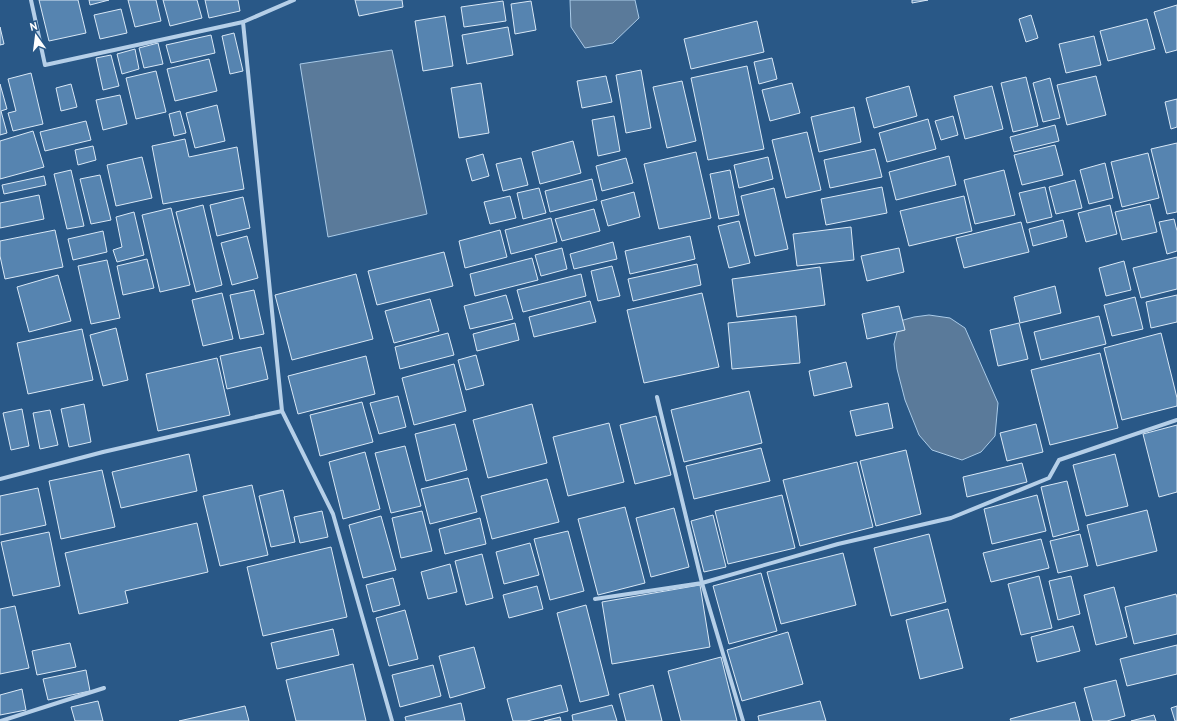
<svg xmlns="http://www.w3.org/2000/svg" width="1177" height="721" viewBox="0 0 1177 721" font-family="'PT Sans',sans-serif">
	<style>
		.water { fill: #5a7a9a; stroke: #aacbe8 }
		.building { fill: #5684b0; stroke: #d9e8f6 }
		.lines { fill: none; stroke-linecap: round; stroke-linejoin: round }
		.street { stroke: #b5cfe8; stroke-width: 4 }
	</style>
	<rect width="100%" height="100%" fill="#295887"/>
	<path class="water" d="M570 0H635L639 18 613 43 585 48 571 27Z
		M392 50 427 214 328 237 300 64Z
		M929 315 950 318 965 328 998 403 995 436 981 452 962 460 932 450 919 435 905 400 897 369 894 344 900 321 914 317Z"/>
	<path class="building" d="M39 0H78L86 33 49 41Z
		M89 0H109L90 5Z
		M128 0H156L161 21 135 27Z
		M163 0H197L202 18 170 26Z
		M205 0H238L240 11 209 18Z
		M355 0H402L403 7 359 16Z
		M912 0H928L912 3Z
		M503 1 506 21 464 27 461 7Z
		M531 1 536 30 515 34 511 4Z
		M1177 5V50L1166 53 1154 12Z
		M121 9 127 33 100 39 94 15Z
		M1031 15 1038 38 1026 42 1019 19Z
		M445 16 453 66 423 71 415 21Z
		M1147 19 1155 49 1108 61 1100 31Z
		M757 21 764 52 691 69 684 39Z
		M0 27 4 44 0 45Z
		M508 27 513 55 467 64 462 35Z
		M234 33 243 71 230 74 222 36Z
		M211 35 215 53 171 63 166 45Z
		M1094 36 1101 65 1066 73 1059 44Z
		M158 43 163 64 144 68 139 48Z
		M135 49 139 69 122 74 117 54Z
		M111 55 119 86 103 90 96 58Z
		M772 58 777 79 759 84 754 62Z
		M209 59 217 91 175 101 167 69Z
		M747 66 764 149 708 160 691 78Z
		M641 70 651 128 626 133 616 75Z
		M156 71 166 112 136 119 126 78Z
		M31 73 43 124 13 131 8 113 16 111 8 79Z
		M606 76 612 102 582 108 577 81Z
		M1096 76 1106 115 1067 125 1057 85Z
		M1026 77 1038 126 1013 132 1001 83Z
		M1050 78 1060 118 1043 122 1033 83Z
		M682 81 696 141 667 148 653 87Z
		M481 83 489 133 459 138 451 88Z
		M792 83 800 113 770 121 762 90Z
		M0 84 7 109 1 111 7 133 0 135Z
		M71 84 77 107 61 111 56 88Z
		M909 86 917 116 874 128 866 98Z
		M992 86 1003 129 965 139 954 96Z
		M120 95 127 124 103 130 96 100Z
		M1177 99V127L1171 129 1165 102Z
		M217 105 225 141 195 148 186 113Z
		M854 107 861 142 819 152 811 117Z
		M180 111 186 133 174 136 169 114Z
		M614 116 620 151 598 156 592 120Z
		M953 116 958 135 941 140 935 121Z
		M928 119 936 149 887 162 879 133Z
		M86 121 91 140 45 151 40 132Z
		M1055 125 1059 141 1014 152 1010 137Z
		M33 131 44 167 0 179V141Z
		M807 132 821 190 786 198 772 140Z
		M185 139 189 157 237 147 244 189 163 204 152 146Z
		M573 141 581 173 540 184 532 152Z
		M1177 143V212L1167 214 1151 149Z
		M1055 145 1063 175 1022 185 1014 155Z
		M93 146 96 160 78 165 75 150Z
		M875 149 882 177 830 188 824 160Z
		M696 152 711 218 659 229 644 164Z
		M1148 153 1159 198 1122 207 1111 162Z
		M483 154 489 176 472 181 466 159Z
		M949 156 956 185 896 200 889 172Z
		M142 157 152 198 116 206 107 165Z
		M768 157 773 179 739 188 734 165Z
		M521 158 528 185 503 191 496 164Z
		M626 158 633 183 602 191 596 166Z
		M1105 163 1113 198 1089 204 1080 170Z
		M71 170 84 226 67 229 54 174Z
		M730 170 739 215 719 219 710 174Z
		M1004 170 1015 215 975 224 964 180Z
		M100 175 111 220 91 224 80 179Z
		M44 176 46 185 4 194 2 185Z
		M592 179 597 200 550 212 545 191Z
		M1075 180 1082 208 1056 214 1049 187Z
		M882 187 887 213 826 225 821 199Z
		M1045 187 1052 217 1027 223 1019 193Z
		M539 188 546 213 523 219 517 193Z
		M774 188 788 249 755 256 741 196Z
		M634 192 640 217 608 226 601 201Z
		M39 195 44 219 0 228V203Z
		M510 196 516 218 490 224 484 202Z
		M964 196 972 231 909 246 900 211Z
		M243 197 250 228 217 236 210 205Z
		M1150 204 1157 232 1122 240 1115 212Z
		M203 205 222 285 196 292 176 212Z
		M1110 205 1117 234 1086 242 1078 213Z
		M171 208 190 285 160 292 142 215Z
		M594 209 600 231 562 241 555 219Z
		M134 212 144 255 117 262 113 250 122 247 116 217Z
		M551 218 557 242 511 254 505 230Z
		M1174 219 1177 231V251L1167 254 1159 222Z
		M1063 220 1067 237 1033 246 1029 229Z
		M739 221 750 263 729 268 718 226Z
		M1021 222 1029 252 964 268 956 238Z
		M851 227 854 260 797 266 793 234Z
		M55 230 63 267 5 279 0 256V241Z
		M500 230 507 257 465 268 459 241Z
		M103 231 107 252 73 260 68 239Z
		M247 236 258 278 232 285 221 243Z
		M690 236 695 259 630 274 625 251Z
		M613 242 617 259 574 269 570 254Z
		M562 248 567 269 541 276 535 255Z
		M899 248 904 272 867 281 861 256Z
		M444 252 453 286 377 305 368 271Z
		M1177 257V289L1141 298 1133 268Z
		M532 258 538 280 475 296 470 274Z
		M147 259 154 288 123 295 117 266Z
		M107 260 120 318 91 324 78 266Z
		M1124 261 1131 290 1106 296 1099 268Z
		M697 264 701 285 633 301 628 279Z
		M612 266 620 296 598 301 591 271Z
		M820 267 825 305 737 317 732 279Z
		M356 274 373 339 292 360 275 295Z
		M581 274 586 296 523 312 517 290Z
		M58 275 71 321 29 332 17 287Z
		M1055 286 1061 313 1020 323 1014 297Z
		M254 290 264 334 240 339 230 295Z
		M222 293 233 339 203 346 192 300Z
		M702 293 719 367 644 383 627 310Z
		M506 295 513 319 470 329 464 306Z
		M1177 295V322L1151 328 1146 302Z
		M1135 297 1143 329 1112 336 1104 305Z
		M430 299 439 331 394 343 385 311Z
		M590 301 596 322 534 337 529 317Z
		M899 306 905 330 867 339 862 314Z
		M796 316 800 363 732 369 728 323Z
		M1099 316 1106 344 1041 360 1034 332Z
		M515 323 519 340 477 351 473 334Z
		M1019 323 1028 359 998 366 990 330Z
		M116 328 128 380 103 386 90 335Z
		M82 329 93 380 28 394 17 343Z
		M448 333 454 355 400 369 395 347Z
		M1161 333 1177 398V406L1122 420 1104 348Z
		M261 347 268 379 227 389 220 356Z
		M1100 353 1118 428 1050 445 1031 370Z
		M476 355 484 385 466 390 458 360Z
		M366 356 375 394 298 414 288 376Z
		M217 358 230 415 158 431 146 374Z
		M846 362 852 387 814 396 809 371Z
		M454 364 466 411 414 425 402 378Z
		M749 391 762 443 684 462 671 410Z
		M398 396 406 427 379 434 370 403Z
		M362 402 373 442 320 456 310 415Z
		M888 403 893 428 856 436 850 411Z
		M84 404 91 442 69 447 61 409Z
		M532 404 547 463 488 478 473 420Z
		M22 409 29 446 11 450 3 413Z
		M50 410 58 445 40 449 33 413Z
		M656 416 671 475 635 484 620 425Z
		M609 423 624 482 568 496 553 437Z
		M455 424 467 470 426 481 415 434Z
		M1036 424 1043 452 1007 461 1000 433Z
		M1177 425V492L1159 497 1143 434Z
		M405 446 421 506 391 513 375 453Z
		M761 448 770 481 694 499 686 466Z
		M906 450 921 514 876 526 860 461Z
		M365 452 380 509 343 519 329 462Z
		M189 454 197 491 121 508 112 472Z
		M1115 454 1128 506 1086 516 1073 465Z
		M857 462 873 527 800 546 783 480Z
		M1022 463 1027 482 967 497 963 477Z
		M102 470 115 527 61 539 49 481Z
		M468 478 477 512 430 524 421 489Z
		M547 479 559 522 492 539 481 496Z
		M1067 481 1079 530 1053 537 1041 487Z
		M252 485 268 555 220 566 203 496Z
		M38 488 46 525 0 535V496Z
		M283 490 295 542 271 547 259 496Z
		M782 495 795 548 728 564 715 511Z
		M1037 495 1046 531 992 544 984 509Z
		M625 507 645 583 598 595 578 519Z
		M674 508 689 567 651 577 636 518Z
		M1147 510 1157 551 1097 566 1087 525Z
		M322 511 328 537 300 543 294 517Z
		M422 511 432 551 401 558 392 518Z
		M713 515 726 567 704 572 691 521Z
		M381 516 396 570 363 578 349 525Z
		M480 518 486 544 445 554 439 529Z
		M197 523 208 572 125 591 128 603 79 614 65 553Z
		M568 531 584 591 550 600 534 539Z
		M49 532 60 586 13 596 1 542Z
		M929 534 946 602 891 616 874 548Z
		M1080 534 1088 566 1058 573 1050 541Z
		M1041 539 1049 568 991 582 983 553Z
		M530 543 539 575 504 584 496 552Z
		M331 547 347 617 263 636 247 567Z
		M843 553 856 605 781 624 767 572Z
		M482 554 493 598 466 605 455 561Z
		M450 564 457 592 428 599 421 572Z
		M761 573 777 631 729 644 713 586Z
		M1039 576 1052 628 1021 635 1008 584Z
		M1071 576 1080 614 1058 620 1049 581Z
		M393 578 400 605 373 612 366 585Z
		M700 585 710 647 612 664 602 602Z
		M537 586 543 609 509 618 503 595Z
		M1114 587 1127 637 1096 645 1084 595Z
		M1176 594 1177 598V634L1134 644 1125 607Z
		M586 605 609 695 580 702 557 613Z
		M15 606 29 668 0 674V609Z
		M948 609 963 668 920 679 906 620Z
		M405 610 418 659 389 666 376 618Z
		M1073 626 1080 651 1037 662 1031 637Z
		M333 629 339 655 277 669 271 643Z
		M788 632 803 684 742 701 727 650Z
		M70 643 76 667 37 675 32 651Z
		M1177 645V674L1127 686 1120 659Z
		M474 647 485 688 450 698 439 656Z
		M721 657 737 721H681L668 671Z
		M353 664 366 721H296L286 680Z
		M433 665 441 696 400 707 392 675Z
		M86 670 90 691 48 700 43 679Z
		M1116 680 1125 716 1107 721H1093L1084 688Z
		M561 685 568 711 527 721H513L507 699Z
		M653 685 662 721H626L619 694Z
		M22 689 26 710 0 715V695Z
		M98 701 103 721H75L71 707Z
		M820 701 826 721H759L758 716Z
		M1075 702 1080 721H1011L1010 719Z
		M461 703 465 721H406L405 717Z
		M612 705 617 721H573L572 715Z
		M245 706 249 721H179Z
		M1177 706V721H1175L1171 708Z
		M1154 715 1156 721H1131Z
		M560 717 561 721H544Z"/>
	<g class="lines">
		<path class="street" d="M31 0 45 65 243 22 294 0
			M243 22 282 411 333 514 392 721
			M657 397 702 583 743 721
			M0 479 103 452 282 411
			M595 599 702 583 838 544 951 518 1049 478 1059 460 1177 420
			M1 721 104 688"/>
	</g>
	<g transform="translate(36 36) rotate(346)" stroke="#295887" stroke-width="3" paint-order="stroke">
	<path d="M0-3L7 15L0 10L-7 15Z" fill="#ffffff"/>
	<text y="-6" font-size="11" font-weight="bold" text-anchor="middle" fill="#ffffff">N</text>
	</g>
</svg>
